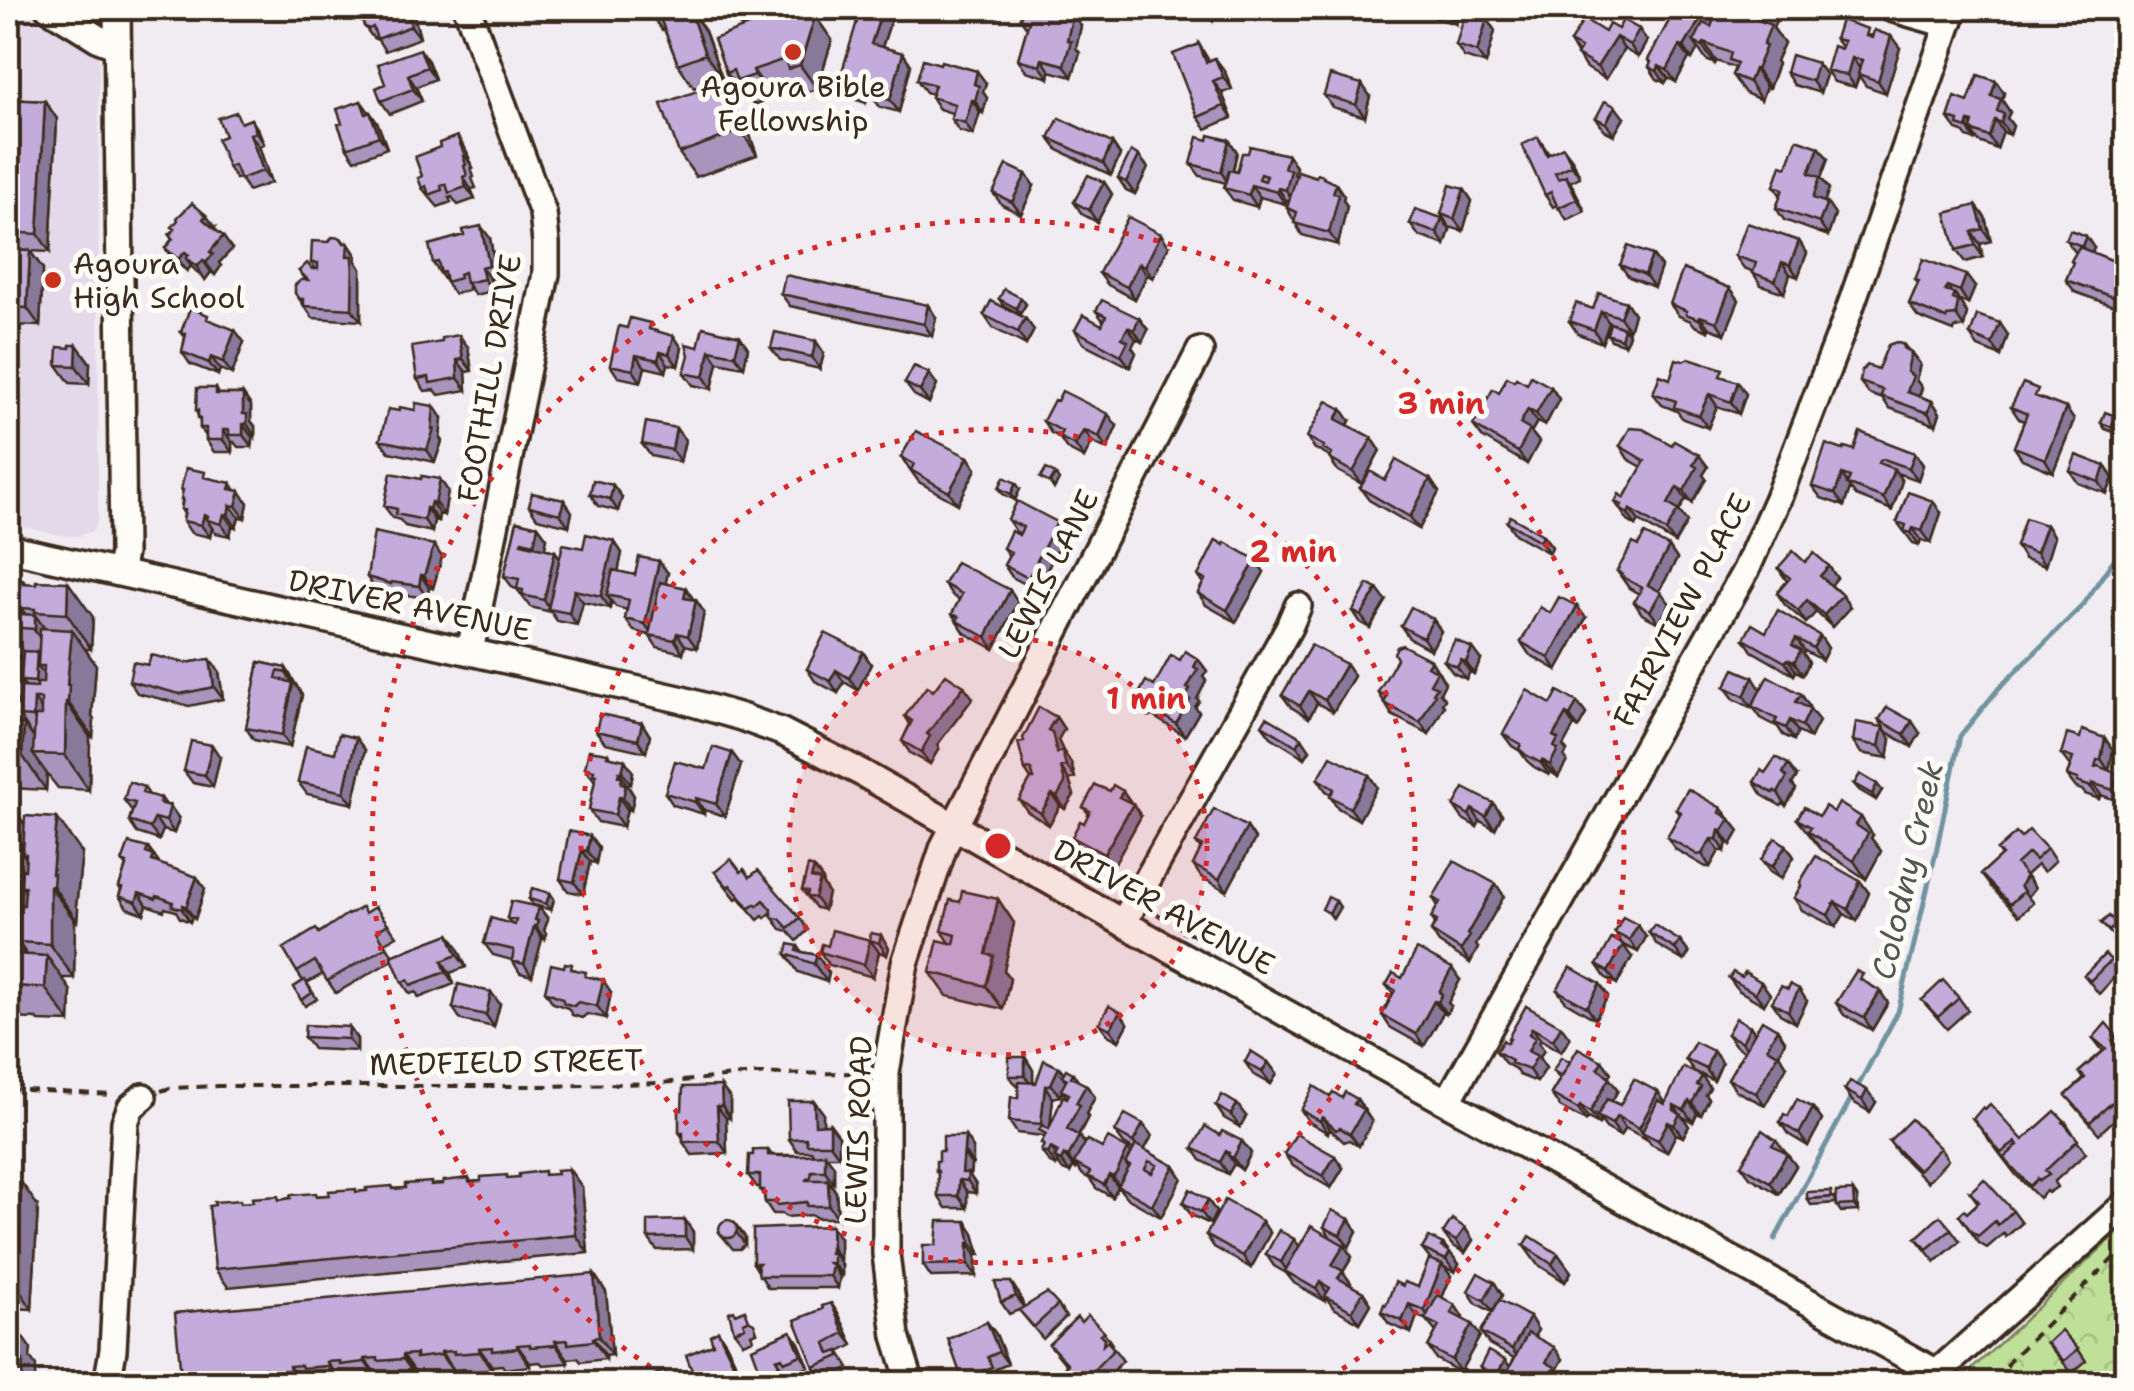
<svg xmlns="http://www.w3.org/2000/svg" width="2134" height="1391" viewBox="0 0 2134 1391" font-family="'Shantell Sans',sans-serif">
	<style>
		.built { fill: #e3d9ea }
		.park { fill: url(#park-crowns); stroke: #7d855c; stroke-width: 2.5 }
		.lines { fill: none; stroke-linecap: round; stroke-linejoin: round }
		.stream { stroke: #7193a0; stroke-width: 5 }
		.minor-casing { stroke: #3b2a1e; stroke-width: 32 }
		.path { stroke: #3b2a1e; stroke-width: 4; stroke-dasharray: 10 8; stroke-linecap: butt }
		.minor { stroke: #fdfcf7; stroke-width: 25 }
		.wall { fill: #a894bc; stroke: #3b2a1e; stroke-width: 2.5; fill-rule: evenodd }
		.shaded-wall { fill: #887899; stroke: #3b2a1e; stroke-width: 2.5 }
		.building { fill: #c3acdb; stroke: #3b2a1e; stroke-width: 2.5; fill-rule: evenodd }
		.ring { fill: none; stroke: #d62828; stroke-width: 5; stroke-dasharray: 5 10 }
		.poi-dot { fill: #c8321e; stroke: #fdfcf7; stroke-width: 4 }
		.labels { text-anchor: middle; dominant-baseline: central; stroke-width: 10; stroke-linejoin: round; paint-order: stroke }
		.poi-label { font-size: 30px; fill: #3b2a1e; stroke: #fdfcf7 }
		.street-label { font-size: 30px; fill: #3b2a1e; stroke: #fdfcf7 }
		.water-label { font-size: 32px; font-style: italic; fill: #525654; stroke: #fdfcf7 }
		.centre { fill: #d62828; stroke: #fdfcf7; stroke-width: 5 }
		.ring-label { font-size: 30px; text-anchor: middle; font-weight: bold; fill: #d62828; stroke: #fdfcf7; stroke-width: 10; stroke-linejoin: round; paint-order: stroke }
	</style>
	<defs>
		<pattern id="park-crowns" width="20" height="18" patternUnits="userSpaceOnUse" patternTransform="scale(2.5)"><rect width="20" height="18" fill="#bfe099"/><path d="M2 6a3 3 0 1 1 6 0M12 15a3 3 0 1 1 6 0" fill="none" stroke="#a5c083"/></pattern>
	</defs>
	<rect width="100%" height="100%" fill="#f1ecf1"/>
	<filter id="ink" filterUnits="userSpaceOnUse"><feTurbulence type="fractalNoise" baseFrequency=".01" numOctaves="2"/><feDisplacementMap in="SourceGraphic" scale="20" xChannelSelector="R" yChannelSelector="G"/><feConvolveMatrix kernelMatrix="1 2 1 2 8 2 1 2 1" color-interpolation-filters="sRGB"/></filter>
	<g filter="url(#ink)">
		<path class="built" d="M8 8H99L98 520 93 531 78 536H65L8 524Z"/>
		<path class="park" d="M2126 1225V1383H1971V1373L1973 1368Z"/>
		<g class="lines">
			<path class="stream" d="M1775 1239 1898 1012 1936 852 1960 736 1999 688 2081 607 2126 542"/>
			<g class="minor-casing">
				<path id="minor" d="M49 8 99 39 117 46
					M117 8 123 553 119 573
					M467 8 543 213 546 243V274L470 651
					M1891 8 1947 24
					M8 548 679 699 741 717 782 732 862 773 1123 923 1937 1373 1945 1384
					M1123 923 1289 627 1298 606
					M1448 1101 1746 570 1778 498 1844 325 1954 8
					M1937 1373 2126 1204
					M107 1384 113 1350 125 1122 131 1107 143 1097
					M911 1384 896 1336 886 1254V1072L905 963 944 846 1200 351"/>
			</g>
			<path class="path" d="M1056 858 1113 890
				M1157 914 1223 952
				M8 1089 113 1095
				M161 1091 170 1088 218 1086H547L661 1083 754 1074 865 1073
				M2003 1384 2004 1371 2012 1358 2126 1246"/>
			<use href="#minor" class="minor"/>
		</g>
		<path class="wall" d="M646 8H803L815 16 832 40 817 89 805 93 798 84 770 94 772 98 754 105 747 95 743 96 726 73 743 28 722 12 710 16 707 13 695 17 705 31 722 78 694 88 678 64 664 29 662 30Z
			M1197 8H1228L1226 14 1221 12 1220 17 1215 15 1213 21 1203 16Z
			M1228 8H1260L1256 20 1232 13Z
			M1428 8H1460L1456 24 1435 18Z
			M1498 8H1520L1518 13Z
			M1535 8H1560L1559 14Z
			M1676 8H1708L1715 17 1744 12 1741 8H1772L1778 16 1773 28 1784 43 1776 61 1778 64 1769 88 1766 87 1761 100 1745 93 1732 75 1735 69 1734 67 1716 61 1715 64 1706 60 1698 48 1692 59 1689 58 1676 82 1668 78 1665 83 1657 79 1649 67 1650 64 1648 60Z
			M1060 11 1073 14 1081 26 1076 48 1080 53 1072 77 1050 71 1049 78 1026 71 1018 59 1027 28 1020 18Z
			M413 12 420 38 385 51 378 40 373 38 364 26 367 14Z
			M1487 19 1495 31 1486 64 1464 57 1456 45Z
			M891 20 882 47 903 53 911 65 899 112 880 107 871 95 872 93 869 92 866 103 847 97 838 85Z
			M1618 29H1639L1647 41 1638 57 1624 49 1606 79 1585 67 1570 42Z
			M1873 35 1900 48 1886 93 1866 86 1859 76 1855 87 1834 82 1826 70 1842 48 1835 39Z
			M8 37 14 46 11 99 45 101 57 119 50 252 8 250Z
			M1199 44 1209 61 1224 70 1232 89 1222 93 1232 118 1206 129 1198 117Z
			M428 61 435 79 416 87 422 101 390 114 381 101 385 84Z
			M1786 73 1826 75 1820 93 1794 85Z
			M917 80 986 83 983 92 987 98 983 113 980 112 973 135 959 131 951 119 952 113 939 109 931 97 932 94 926 92Z
			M716 84 747 127 757 155 696 177 679 153Z
			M2004 93 2002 100 2010 112 2007 118 2013 126 2010 135 2003 132 1997 149 1979 142 1976 138 1975 140 1967 137 1963 132 1957 130 1948 118 1968 102Z
			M1324 95 1370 96 1365 117 1332 107Z
			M361 101 378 124 387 148 355 160 347 148 342 123Z
			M1596 118H1624L1614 135 1604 130Z
			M251 119 259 131 264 144 259 146 271 183 248 191 240 178 236 179 228 167 225 136 243 122Z
			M1538 137 1549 154 1572 159 1580 177 1570 182 1585 211 1567 220 1557 205 1553 207 1545 195Z
			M1049 138 1120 155 1111 175 1058 150Z
			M1208 140H1229L1237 152 1233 171 1237 172 1288 155 1296 167 1294 174 1296 177 1326 180 1336 184 1344 196 1343 200 1347 206 1338 245 1302 235 1287 208 1289 200H1286L1285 204 1260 197 1257 207 1233 200 1224 188 1226 183 1200 176 1191 164Z
			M1819 147 1828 159 1821 178 1829 189 1824 202 1835 215 1828 236 1784 220 1776 208 1781 196 1774 186 1787 167Z
			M465 148 473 168H471L474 177 472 178 476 188 471 189 475 199 458 205 452 197 449 198 451 202 438 207 422 188V176Z
			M1139 156 1148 168 1135 194 1126 190 1118 178Z
			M1104 182 1112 194 1097 222 1082 214 1074 202Z
			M1034 186 1021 214 1002 205 993 193Z
			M1464 189 1472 201 1463 231 1449 227 1441 214Z
			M1985 217 1991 241 1980 244 1983 257 1965 262 1956 250Z
			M1442 218 1450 230 1445 245 1419 236 1410 224Z
			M215 227 214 228 232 249 219 263 221 266 215 275 211 272 205 280 191 266 187 271 173 260 165 248 172 239 169 235Z
			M490 238 497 277 490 279 492 291 475 295 468 285V290L454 294 433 263Z
			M2066 240 2094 248 2092 252 2126 273V304L2124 310 2075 292 2066 280 2073 263 2071 261 2076 253Z
			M1799 241 1807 253 1798 277 1790 274 1784 293 1761 285 1753 273 1754 272 1744 268 1735 256Z
			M345 243H348L356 255V261L361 269V321L313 318 295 293 306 280 299 271 316 269 311 263Z
			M1169 246 1153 278 1147 275 1135 299 1108 285 1099 273Z
			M8 250 30 251 43 269 40 326 8 325Z
			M1652 255 1661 267 1654 287 1629 277 1620 265Z
			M1915 280 1975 287 1968 304 1958 300 1967 313 1964 327 1955 328 1954 331 1918 317 1909 304 1918 283Z
			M1730 288 1739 300 1725 334 1709 328 1708 331 1695 326 1691 321 1679 316 1670 304Z
			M781 294 936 317 932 336 790 306Z
			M1021 298 1026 304 1020 314 1003 305 999 299Z
			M1626 302 1634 314 1629 330 1613 324 1624 328 1629 334 1625 345 1611 340 1607 334 1610 323 1602 343 1578 334 1569 321 1593 309Z
			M1096 311 1139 318 1148 330 1142 342 1136 339 1132 347 1136 353 1130 367 1083 343 1075 330 1102 325 1104 322Z
			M984 315 1025 318 1034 330 1026 345 993 328Z
			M627 328 656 331 682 348 678 366 668 364 666 372 645 367 641 382 618 377 610 365Z
			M181 332 244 342 232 374 220 369 218 375 190 364 182 352 185 337Z
			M1970 335H2008L2001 356 1978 347Z
			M740 336 748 348 744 367 718 362 712 389 693 385 684 373 698 347Z
			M77 345 90 363 89 384 70 383 57 365 70 348Z
			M468 347 472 371 466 372 467 390 439 395 435 390 425 391 417 379Z
			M771 348 824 353 820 369 780 360Z
			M1908 350 1911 352 1920 364 1916 380 1922 388 1919 396 1932 401 1940 413 1936 425 1889 408 1883 399 1869 394 1860 382Z
			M1670 379H1730L1746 394 1739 414 1717 406 1708 428 1683 419 1677 411 1662 405 1653 393Z
			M1514 381 1527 384 1551 387 1559 399 1545 426 1537 422 1531 432 1539 442 1527 464 1482 437 1473 425 1499 393Z
			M905 383 937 385 929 403 914 395Z
			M216 388 219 394H243L251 406V421L255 426V437H252V447H238L234 442H232V452H214L206 440V436L200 428V422L196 410Z
			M2045 400 2074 420 2053 472 2022 459 2014 447 2024 421 2019 419 2011 407Z
			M442 418 440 439 442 441 435 462 389 452 380 440Z
			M1043 421 1117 426 1107 449 1092 442 1084 458 1067 449 1059 437 1051 433Z
			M1350 421 1348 425 1372 438 1380 450 1362 484 1338 471 1328 456 1315 449 1307 437Z
			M2120 422 2116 433 2105 429 2101 423Z
			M685 440 680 462 651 456 642 444Z
			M1672 445 1699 455 1708 467 1703 475 1706 479 1692 503 1686 499 1679 511 1687 522 1675 543 1639 521 1636 526 1628 521 1615 502 1624 498 1642 467 1628 459 1620 446Z
			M1843 450 1915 453 1923 465 1918 480 1896 473 1902 481 1892 510 1856 496 1850 488 1844 506 1821 498 1812 486Z
			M901 457H968L976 469 958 504 919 482Z
			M2105 466 2113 478 2107 494 2078 483 2070 471Z
			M209 478 236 490 248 503 245 518 239 517 236 527 232 526 230 536 215 533 212 528 210 537 191 533 183 521 184 514 181 509 183 491 181 489Z
			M1430 479 1439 492 1419 529 1369 500 1360 488Z
			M999 488 1020 489 1015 500 1003 494Z
			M448 491 444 515 439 514 438 521 434 520 432 532 405 526 400 520 393 518 384 506Z
			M590 494 622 497 618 511 598 506Z
			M564 500 572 512 569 526 537 518 529 506Z
			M1941 513 1931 543 1921 540 1919 545 1913 543 1897 522Z
			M1008 520 1065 534 1037 590 1012 577 1004 565 1009 556 1003 548 1019 533 1016 532Z
			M517 521 538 526 547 538 544 548 555 551 560 558 583 548 614 541 622 553 618 572 635 575 668 573 665 584 694 600 704 612 697 648 685 645 683 653 657 647 649 635 634 631 625 619 627 610 616 607 611 601 610 608 583 602 577 625 557 621 551 612 530 607 517 589 513 588 504 576Z
			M1507 522 1543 535 1552 547 1549 553 1515 534Z
			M2046 525 2054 537 2045 566 2024 559 2016 546Z
			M1224 545 1264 572 1236 622 1206 605 1198 593 1203 583 1198 576Z
			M1638 546 1669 547 1677 559 1659 591 1670 604 1659 623 1642 614 1634 602 1639 594 1629 588 1617 571Z
			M442 557 433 588H429L427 598 400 594 399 596 375 590 367 577Z
			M1805 562 1837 578 1831 585 1842 595 1850 607 1832 627 1816 612 1806 623 1785 605 1777 593 1787 581 1778 568Z
			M8 579 23 580 25 583 93 617 91 649H85L96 665 92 717 94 720 93 737H90L89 790 58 788 47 774 46 790 10 788 8 786V722L34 738 19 716 20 705H8V642L22 662 21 687H26L21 681 23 652 18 645H14L8 635Z
			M944 584 1010 590 1018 602 994 649 965 633 952 614 959 600 953 596Z
			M1386 601 1370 628 1361 623 1353 611Z
			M2126 616V657L2117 645Z
			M1586 618 1557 670 1529 654 1521 642Z
			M1433 619 1441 631 1431 650 1409 638 1401 626Z
			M1766 632 1820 636 1828 648 1822 660 1805 651 1803 653 1809 662 1803 675 1796 671 1794 675 1752 651 1744 639Z
			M863 652 871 664 858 690 844 682 838 693 815 681 807 669Z
			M210 659 219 671 223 699 189 706 137 693 129 681 148 665 186 663Z
			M1198 659 1207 671 1203 677 1206 681 1197 699 1199 701 1195 707 1199 712 1185 736 1151 715 1150 717 1143 713 1135 701 1154 686 1180 660Z
			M1481 660 1474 674 1470 672 1466 679 1453 673 1444 661Z
			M259 662 286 668 302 695 290 747 254 740 246 728Z
			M1346 664 1354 676 1333 712 1317 703 1309 718 1291 707 1282 695Z
			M1439 672 1445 683 1440 693 1445 699 1442 704 1444 706 1429 734 1392 715 1378 692Z
			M1725 687 1801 694 1809 706 1808 708 1819 721 1810 738 1798 732 1794 740 1783 735 1778 727 1761 718 1753 707 1752 708 1734 699Z
			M933 691 973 698 937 745 939 748 930 764 910 753 902 741 910 724 905 716Z
			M1577 702 1586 714 1578 728 1574 726 1563 746 1567 751 1564 757 1567 761 1558 777 1551 772 1549 775 1534 767 1527 761 1520 751 1512 746 1503 734 1551 704Z
			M1056 717 1064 729 1058 740 1063 751 1071 763 1075 778 1069 780 1074 795 1065 809 1060 806 1049 825 1028 812 1019 800 1031 779 1025 770 1024 741Z
			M1879 720 1920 733 1912 747 1887 732Z
			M642 723 650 736 646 752 605 743 596 731Z
			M1262 725 1310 750 1305 758 1271 737Z
			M1891 739 1888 758 1861 753 1853 741Z
			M365 750 353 804 307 794 298 782 335 753Z
			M2113 750 2109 770 2121 802 2101 795 2099 799 2085 794 2082 790 2076 788 2067 776 2070 766 2061 754Z
			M608 753 610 757 633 772 631 784H627L634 796 631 810 627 809 623 827 598 822 589 810 595 781 585 768Z
			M732 753 741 765 725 816 704 810V814L673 805 665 793Z
			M220 757 213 787 193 783 184 771Z
			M1765 773 1797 776 1792 784 1796 789 1786 806 1783 804 1781 806 1762 795 1754 782Z
			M1369 775 1377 787 1359 820 1338 808 1330 796 1331 794 1326 791 1318 779Z
			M1854 784 1882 790 1876 800 1859 790Z
			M144 787 149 795 161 798 166 805 170 806 179 819 174 833 163 830 159 840 137 833 129 821 132 811 124 800Z
			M1110 791H1123L1141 816 1113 867 1080 849 1072 837 1084 823 1089 814 1083 807Z
			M8 804H10L25 825 82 853 76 906 78 909 77 921H75L74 978H62L71 991 70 1022 39 1021 37 1019 8 1018V938L25 955H27L18 942V936L8 920Z
			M1454 806 1502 815 1495 829 1480 821 1477 827 1463 819Z
			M1721 808 1739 831 1731 845 1727 842 1725 851H1719L1710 867H1706L1675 849 1667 837 1680 814 1676 809Z
			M1819 816 1873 835 1871 838 1881 851 1866 879 1821 849 1797 819Z
			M1247 827 1255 839 1227 891 1201 877 1193 865 1201 850 1196 843Z
			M590 836 599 848 596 863 590 862 583 894 568 891 560 879Z
			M2021 838 2047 849 2055 861 2044 872 2037 865 2026 875 2035 888 2028 897 2033 903 2019 916 1990 886 1981 874 2001 856 1997 850Z
			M1786 845 1794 857 1781 879 1770 872 1761 860Z
			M148 848 159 863 205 889 195 919 192 917 190 922 180 918 176 911 165 908 164 911 147 905 144 914 127 908 119 896 121 890 119 887 126 867 122 862Z
			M814 868 823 880 822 883 828 893 824 910 816 908 802 890Z
			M715 872H741L750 877 800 918 808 930 797 941 788 931 781 929 772 917V912L765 918 763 916 758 920 738 897 736 899Z
			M1860 881 1869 893 1857 921 1844 914 1836 927 1802 910 1794 898 1801 886Z
			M550 893 554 899 551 910 533 905 529 899Z
			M1504 896 1476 945 1478 948 1470 963 1439 943 1431 931 1435 923 1431 918 1438 906 1433 898Z
			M998 899 1014 923 1004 971 1010 979 1003 1009 947 996 930 972 950 943 942 931 960 902Z
			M375 907 397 936 385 943 393 956 449 934 457 946 466 967 450 973 454 984 419 998 416 992 410 994 402 982 393 960 336 993 323 974 307 983 317 999 305 1006 294 987 303 981 297 972 319 933 348 915 365 913Z
			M539 907 548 919 544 930 546 933 545 939H542L532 976 520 973 512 960 493 955 484 943 511 924 507 918Z
			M2101 923 2117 924 2121 930 2114 937Z
			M871 933 889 948 887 955 879 952 873 977 829 965 820 952 828 946 870 940Z
			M1615 933 1646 937 1638 952 1623 945Z
			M1649 933 1680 941 1689 953 1684 961 1657 945Z
			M2118 935 2126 944V951L2124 954 2113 941Z
			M798 946 802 952 817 955 829 973 827 982 798 972 786 954Z
			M1632 957 1617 984 1605 977 1597 965Z
			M2111 960 2119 972 2099 994 2084 975Z
			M564 967 576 970 611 992 606 1018 587 1014 582 1018 572 1015 568 1008 553 1003 545 991Z
			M1742 977 1761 982 1770 994 1764 1005 1738 990 1729 978Z
			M1402 978 1460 980 1448 1003 1451 1006 1446 1014 1443 1013 1424 1046 1390 1027 1382 1015 1393 994 1386 985Z
			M1600 984 1608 996 1595 1019 1566 1002 1557 990Z
			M1870 985 1880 991 1888 1003 1872 1030 1844 1015 1836 1003Z
			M1788 989 1807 1001 1796 1023 1780 1014 1772 1002Z
			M1959 998 1968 1010 1947 1029 1922 1000Z
			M500 1004 494 1027 461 1020 453 1008Z
			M1526 1006 1570 1038 1561 1052 1541 1040 1539 1043 1544 1050 1539 1058 1546 1068 1537 1082 1519 1075 1515 1069 1505 1063 1496 1051 1507 1043Z
			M1099 1023 1128 1024 1119 1041 1108 1035Z
			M1750 1026 1755 1033 1777 1029 1785 1041 1779 1054 1787 1066 1765 1105 1736 1091 1728 1079 1744 1051 1736 1046 1727 1034Z
			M349 1027 357 1039V1051L313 1049 304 1037Z
			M2117 1036 2125 1046 2126 1045V1109L2099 1134 2066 1095 2084 1079 2079 1072 2103 1051 2093 1038Z
			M1713 1051 1722 1063 1714 1081 1694 1071 1685 1059Z
			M1025 1057 1033 1070V1082L1036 1083 1059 1067 1064 1073H1073L1078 1081 1086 1085 1095 1097 1086 1114 1088 1117 1079 1135 1085 1144 1102 1148 1128 1149 1131 1153 1134 1150 1124 1144 1115 1132 1152 1136 1144 1149 1174 1166 1182 1178 1161 1217 1127 1198 1118 1187 1112 1197 1096 1188 1090 1179 1083 1175 1077 1167 1076 1169 1073 1167 1070 1173 1063 1170 1058 1163 1056 1166 1050 1163 1041 1151 1044 1146 1041 1143 1044 1138 1043 1136 1017 1133 1009 1121 1018 1098 1019 1088 1009 1076ZM1062 1091 1067 1097 1050 1125 1053 1098 1060 1096Z
			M1602 1061 1611 1073 1608 1077 1618 1090 1612 1101 1620 1105 1666 1103 1702 1076 1710 1088 1706 1095 1709 1099 1701 1115 1697 1113 1693 1122 1683 1117 1689 1126 1683 1137 1676 1134 1667 1152 1651 1144 1648 1140 1625 1128 1620 1136 1606 1128 1601 1121 1599 1124 1588 1118 1586 1121 1560 1107 1551 1094 1560 1079 1553 1071 1570 1062Z
			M1245 1062H1268L1277 1074 1271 1084 1253 1074Z
			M1845 1090 1876 1102 1870 1112 1853 1102Z
			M1330 1096 1357 1099 1372 1122 1359 1146 1349 1140 1344 1142 1330 1129 1328 1133 1309 1122 1301 1110Z
			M730 1098V1118H726L727 1153 692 1155 683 1142V1138L679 1132Z
			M814 1101 823 1113V1124H830L839 1136V1156H826L834 1166V1183H830L836 1192 838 1218H816L813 1215 786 1217 782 1214H773L765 1202 764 1196 760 1187H757L748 1175 768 1150 772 1155H814L811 1151H797L789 1139Z
			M1216 1106 1246 1116 1240 1127 1224 1118Z
			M1813 1108 1822 1120 1808 1146 1788 1134 1780 1122 1788 1116Z
			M1973 1119 2023 1140 2065 1121 2073 1133 2072 1134 2086 1153 2054 1182 2057 1187 2048 1193 2046 1191 2039 1198 2016 1175Z
			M1220 1135 1242 1141 1251 1153 1242 1170 1234 1164 1228 1174 1201 1160 1193 1148Z
			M965 1136 973 1148 970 1176 976 1185V1193L967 1192V1208H946L938 1196V1174L936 1171 943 1151Z
			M1776 1140 1796 1166 1779 1194 1750 1177 1741 1165Z
			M1889 1141 1940 1148 1948 1160 1927 1182 1898 1153Z
			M1284 1154 1343 1168 1331 1188 1293 1166Z
			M547 1175 582 1187 588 1253 228 1287 215 1269 243 1203 358 1192 392 1186 394 1189 443 1184 469 1178 471 1182Z
			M8 1182 38 1206 32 1309 8 1308Z
			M1853 1191 1857 1197 1858 1211 1841 1212 1837 1206Z
			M1970 1192 2013 1211 2022 1223 2006 1237 2004 1233 1987 1248 1979 1243 1959 1215 1967 1213 1978 1203Z
			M1835 1197 1836 1203 1811 1205 1807 1199Z
			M1208 1200 1216 1212 1210 1224 1191 1215 1183 1203Z
			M1349 1219 1357 1231 1349 1247 1344 1245 1352 1257 1343 1272 1351 1283 1350 1285 1363 1292 1371 1304 1360 1323 1334 1308 1326 1298 1325 1301 1294 1283 1286 1273 1274 1266 1266 1254 1331 1238 1324 1227Z
			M685 1220 693 1232V1249L657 1250 648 1238Z
			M736 1225 745 1237V1244L740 1249H733L719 1232Z
			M831 1226 840 1238V1260H838L842 1265V1275H839L838 1288H768L753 1263Z
			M1465 1228 1473 1240 1465 1253 1452 1245 1443 1233Z
			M1951 1229 1960 1241 1935 1262 1916 1238Z
			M1270 1233 1251 1268 1214 1247 1206 1235Z
			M974 1234 980 1255H976V1276L931 1277 923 1265 936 1245Z
			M1443 1244 1459 1264 1455 1272 1444 1267 1451 1276 1442 1298 1463 1317 1462 1319 1480 1336 1460 1372 1436 1359 1428 1347 1436 1332 1425 1319 1417 1316 1411 1333 1389 1324 1381 1312 1403 1286 1418 1287 1430 1259 1422 1249Z
			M1524 1246 1558 1254 1571 1272 1565 1282 1537 1264Z
			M594 1274 606 1292 612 1355 606 1356V1359L581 1362 578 1358 568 1359V1363L543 1365 540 1362 530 1363V1366L505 1369 502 1365 492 1366V1370L467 1372 464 1369 454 1370V1373L429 1376 427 1372 416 1373V1377L390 1379 388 1376 378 1377V1380L353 1383 350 1379 340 1380V1384H187L181 1376Z
			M1494 1282 1502 1295 1499 1301 1538 1330 1534 1336 1563 1359 1557 1370 1564 1380 1562 1384H1495L1488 1380 1480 1367H1510L1514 1358 1489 1344 1481 1332 1492 1312 1476 1303 1468 1291Z
			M1019 1294 1024 1307 1058 1305 1066 1317 1043 1339 1019 1310 1009 1314 1001 1302Z
			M737 1314 754 1323 757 1332 751 1334 753 1339 743 1343 734 1331Z
			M839 1315 853 1345 840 1352 849 1368 823 1379 814 1367Z
			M987 1322 996 1334 1008 1364 996 1369 1000 1379 989 1384H966L962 1379Z
			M1081 1322 1104 1332 1112 1344 1111 1345 1123 1361 1100 1384H1059L1055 1377 1067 1366 1049 1344Z
			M718 1331 726 1343 744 1381 737 1384H697Z
			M799 1343 809 1367 792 1374 790 1370 785 1371 787 1376 784 1381 785 1384H761L760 1370Z
			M2047 1343 2078 1349 2086 1361 2072 1373Z"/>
		<path class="shaded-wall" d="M406 8H409L413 12 420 38 411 26Z
			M689 8 705 31 722 78 705 54Z
			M759 8H794L769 18 760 12 775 33 765 45 749 21Z
			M883 8 891 20 879 56 871 44Z
			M1205 8H1210L1215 15 1213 21Z
			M1248 8H1260L1256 20Z
			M1448 8H1460L1456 24 1447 12Z
			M1707 8 1716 18 1700 45 1694 42 1698 48 1692 59 1684 47Z
			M1761 8H1772L1778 16 1773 28 1784 43 1776 61 1778 64 1769 88 1756 70 1763 45 1756 19Z
			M1073 14 1081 26 1076 48 1080 53 1072 77 1064 65 1067 40Z
			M815 16 832 40 817 89 800 65Z
			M1487 19 1495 31 1486 64 1477 52Z
			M1639 29 1647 41 1638 57 1630 45Z
			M1891 36 1900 48 1886 93 1878 81Z
			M8 37 14 46 11 101 8 96Z
			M1616 37 1624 49 1606 79 1597 67Z
			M1704 43 1716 61 1715 64 1702 46Z
			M1680 46 1689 58 1676 82 1667 70Z
			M420 49 428 61 435 79 427 67Z
			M903 53 911 65 899 112 890 100Z
			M1215 58 1224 70 1232 89 1223 77Z
			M1852 58 1861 70 1855 87 1847 75Z
			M1042 59 1050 71 1049 78 1040 66Z
			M1817 63 1826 75 1820 93 1812 81Z
			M1659 66 1668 78 1665 83 1657 71Z
			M1754 69 1766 87 1761 100 1749 82Z
			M753 70 770 94 772 98 755 75Z
			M977 71 986 83 983 92 987 98 983 113 975 101 974 84Z
			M408 75 416 87 422 101 413 89Z
			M861 80 869 92 866 103 858 90Z
			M1213 81 1222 93 1232 118 1224 106Z
			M1996 81 2004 93 2002 100 2010 112 2007 118 2013 126 2010 135 2001 123 1991 96Z
			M716 84 747 127 757 155 724 105Z
			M1362 84 1370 96 1365 117 1356 105Z
			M972 100 980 112 973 135 965 123Z
			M45 101 57 119 50 252 38 234Z
			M1615 106 1624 118 1614 135 1606 123Z
			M370 112 378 124 387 148 379 136Z
			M251 119 259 131 264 144 256 132Z
			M1995 120 2003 132 1997 149 1989 137Z
			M1969 122 1976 132 1971 130 1976 138 1975 140 1967 128Z
			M250 134 259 146 271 183 263 171Z
			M457 136 465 148 473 168 465 156Z
			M1229 140 1237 152 1229 184 1221 172Z
			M1112 143 1120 155 1111 175 1103 163Z
			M1563 147 1572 159 1580 177 1572 165Z
			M1819 147 1828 159 1821 178 1829 189 1821 210 1813 198 1809 173Z
			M1288 155 1296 167 1294 174 1300 182 1294 202 1286 190 1284 168Z
			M1139 156 1148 168 1135 194 1126 182Z
			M1026 174 1034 186 1021 214 1012 202Z
			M1566 176 1574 188 1585 211 1577 199Z
			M463 177 471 189 475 199 466 187Z
			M1104 182 1112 194 1097 222 1089 210Z
			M1336 184 1344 196 1343 200 1347 206 1338 245 1329 233 1333 193Z
			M1251 185 1260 197 1257 207 1249 195Z
			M1278 188 1286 200 1285 204 1277 192Z
			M1464 189 1472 201 1463 231 1454 219Z
			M1827 203 1835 215 1828 236 1819 223Z
			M1976 205 1985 217 1991 241 1983 229Z
			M206 215 215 227 211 231 203 219Z
			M1442 218 1450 230 1445 245 1437 233Z
			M481 226 490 238 497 277 489 265Z
			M1972 232 1980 244 1983 257 1975 245Z
			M1161 234 1169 246 1153 278 1145 266Z
			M223 236 232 249 219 263 221 266 215 275 206 263 210 252Z
			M2086 236 2094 248 2090 258 2082 246Z
			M341 238 348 247V243L356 255V261L361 269V321L352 309 347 256Z
			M1799 241 1807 253 1798 277 1790 265Z
			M30 251 43 269 40 326 27 308Z
			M185 252 193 264 186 258 191 266 187 271 178 259Z
			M1652 255 1661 267 1654 287 1645 275Z
			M203 260 211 272 205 280 197 267Z
			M1782 262 1790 274 1784 293 1775 281Z
			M1139 263 1147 275 1135 299 1127 287Z
			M2119 263 2126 273V304L2124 310 2116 298 2115 274Z
			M481 267 490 279 492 291 484 279Z
			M1966 275 1975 287 1968 304 1960 291Z
			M1947 286 1954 296 1955 294 1967 313 1964 327 1956 315 1945 291Z
			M1730 288 1739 300 1725 334 1717 322Z
			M1021 298 1026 304 1020 314 1016 308Z
			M1626 302 1634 314 1629 330 1620 317Z
			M928 305 936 317 932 336 924 324Z
			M1601 311 1609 323 1602 343 1594 330Z
			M1700 316 1709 328 1708 331 1699 319Z
			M1025 318 1034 330 1026 345 1018 332Z
			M1139 318 1148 330 1142 342 1134 330Z
			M2000 323 2008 335 2001 356 1992 344Z
			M1128 327 1136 339 1132 347 1136 353 1130 367 1121 355 1122 338Z
			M1624 328 1629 334 1625 345 1621 339Z
			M235 330 244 342 232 374 223 362Z
			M459 335 468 347 472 371 463 359Z
			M674 336 682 348 678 366 669 354Z
			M740 336 748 348 744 367 735 355Z
			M816 341 824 353 820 369 812 357Z
			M77 345 90 363 89 384 76 366Z
			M1904 345 1920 364 1916 380 1922 388 1916 404 1907 392V372L1903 348Z
			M710 350 718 362 712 389 704 377Z
			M660 352 668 364 666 372 658 360Z
			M636 355 645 367 641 382 633 370Z
			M211 357 220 369 218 375 209 363Z
			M457 360 466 372 467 390 458 378Z
			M929 373 937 385 929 403 920 391Z
			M1738 382 1746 394 1739 414 1731 402Z
			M1551 387 1559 399 1545 426 1536 414Z
			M243 394 251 406V421L255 426V437L247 424 243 414Z
			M1709 394 1717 406 1708 428 1699 416Z
			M1932 401 1940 413 1936 425 1928 413Z
			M434 406 442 418 440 439 442 441 435 462 427 450Z
			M2066 408 2074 420 2053 472 2045 459Z
			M1342 409 1350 421 1344 431 1336 419Z
			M1528 409 1537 422 1531 432 1539 442 1527 464 1518 452 1520 424Z
			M1108 414 1117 426 1107 449 1099 437Z
			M2116 416 2120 422 2116 433 2111 427Z
			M243 424 252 437V447L243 435Z
			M676 428 685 440 680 462 672 450Z
			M223 430 232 442V452L223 440Z
			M1084 430 1092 442 1084 458 1075 445Z
			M1372 438 1380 450 1362 484 1353 472Z
			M1915 453 1923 465 1918 480 1909 468Z
			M1699 455 1708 467 1703 475 1706 479 1692 503 1684 491 1693 465Z
			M968 457 976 469 958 504 949 492Z
			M2105 466 2113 478 2107 494 2099 482Z
			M1894 469 1902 481 1892 510 1883 498Z
			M1055 474 1059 480 1054 489 1050 483Z
			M1842 474 1850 488 1844 506 1835 494Z
			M440 479 448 491 444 515 435 503Z
			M1430 479 1439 492 1419 529 1410 517Z
			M231 483 239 495 240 491 248 503 245 518 236 506 229 489Z
			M1016 483 1020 489 1015 500 1011 494Z
			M613 485 622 497 618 511 610 499Z
			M1677 487 1686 499 1679 511 1687 522 1675 543 1666 531 1668 504Z
			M564 500 572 512 569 526 560 514Z
			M1933 501 1941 513 1931 543 1922 531Z
			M431 502 439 514 438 521 429 509Z
			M230 505 239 517 236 527 228 515Z
			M426 508 434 520 432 532 424 520Z
			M1630 509 1639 521 1636 526 1628 514Z
			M224 514 232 526 230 536 221 524Z
			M204 515 212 528 210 537 201 525Z
			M1057 522 1065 534 1037 590 1028 578Z
			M2046 525 2054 537 2045 566 2036 553Z
			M538 526 547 538 543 556 534 544Z
			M1913 528 1921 540 1919 545 1911 533Z
			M1543 535 1552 547 1549 553 1540 541Z
			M614 541 622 553 613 596 607 595 611 601 610 608 601 596Z
			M434 545 442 557 433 588 424 576Z
			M1669 547 1677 559 1656 597 1648 585Z
			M555 551 563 563 550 609 544 600Z
			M1256 560 1264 572 1236 622 1227 610Z
			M659 561 668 573 653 636 645 624Z
			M1829 566 1837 578 1829 588 1820 576Z
			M421 575 429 588 427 598 419 586Z
			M68 582 93 617 91 649 67 614Z
			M686 588 694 600 684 598Z
			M1377 589 1386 601 1370 628 1361 616Z
			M574 590 583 602 577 625 569 613Z
			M1010 590 1018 602 994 649 986 637Z
			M1661 592 1670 604 1659 623 1650 611Z
			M1842 595 1850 607 1832 627 1824 615Z
			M696 600 704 612 697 648 688 636Z
			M1807 600 1816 612 1806 623 1798 611Z
			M1577 606 1586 618 1557 670 1549 658Z
			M22 608 35 627V615L60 650 59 664 21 612Z
			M1433 619 1441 631 1431 650 1423 638Z
			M72 630 96 665 92 717 94 720 93 737 68 702 67 685Z
			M677 633 685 645 683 653 675 640Z
			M1820 636 1828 648 1822 660 1813 648Z
			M1796 638 1805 651 1803 653 1809 662 1803 675 1794 662 1792 645Z
			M8 642 22 662 20 705 8 688Z
			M1472 648 1481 660 1474 674 1466 662Z
			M37 652 61 687 44 666H38L61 698 60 716 35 682Z
			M863 652 871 664 858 690 849 678Z
			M210 659 219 671 223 699 214 687Z
			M1198 659 1207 671 1203 677 1206 681 1197 699 1199 701 1195 707 1199 712 1185 736 1176 724 1194 667Z
			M1788 659 1796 671 1794 675 1785 662Z
			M1431 660 1445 683 1440 693 1445 699 1442 704 1444 706 1429 734 1420 722 1430 684 1427 666Z
			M1461 660 1470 672 1466 679 1457 667Z
			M1346 664 1354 676 1333 712 1325 700Z
			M286 668 302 695 290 747 282 735 293 684 286 673Z
			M836 670 844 682 838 693 830 681Z
			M1753 677 1761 690 1752 708 1744 696Z
			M964 686 973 698 937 745 939 748 930 764 921 752 927 734Z
			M1309 691 1317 703 1309 718 1300 706Z
			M1801 694 1809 706 1805 714 1796 702Z
			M34 699 59 734 58 752 33 717Z
			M66 702 90 737 89 790 65 755Z
			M1577 702 1586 714 1578 728 1570 716Z
			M1810 709 1819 721 1810 738 1802 726Z
			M1566 714 1574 726 1563 746 1567 751 1564 757 1567 761 1558 777 1550 765 1554 747 1553 736Z
			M1056 717 1064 729 1058 740 1063 751 1071 763 1075 778 1057 753 1048 730Z
			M1790 720 1798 732 1794 740 1786 728Z
			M1912 721 1920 733 1912 747 1904 734Z
			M642 723 650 736 646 752 638 740Z
			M24 724 45 754H33L47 774 46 790 22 755Z
			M1883 727 1891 739 1888 758 1879 746Z
			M356 738 365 750 353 804 344 792Z
			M1302 738 1310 750 1305 758 1297 746Z
			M2105 738 2113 750 2109 771 2101 759Z
			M212 745 220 757 213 787 205 775Z
			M732 753 741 765 725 816 716 804Z
			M625 760 633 772 631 784 622 772Z
			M1542 760 1551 772 1549 775 1541 763Z
			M1788 764 1797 776 1792 784 1796 789 1786 806 1778 793 1783 773Z
			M1061 767 1069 780 1074 795 1065 809 1057 797Z
			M619 772 634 796 631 810 623 798 618 776Z
			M2118 774 2126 786 2121 802 2113 790Z
			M1369 775 1377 787 1359 820 1350 808Z
			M2092 783 2101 795 2099 799 2091 787Z
			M1877 784 1882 790 1876 800 1872 794Z
			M1123 791 1131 803 1128 809 1119 797Z
			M1052 794 1060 806 1049 825 1041 813Z
			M619 797 627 809 623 827 615 815Z
			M161 798 169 810 170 806 179 819 174 833 166 821 159 803Z
			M696 798 704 810V814L695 802Z
			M1493 803 1502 815 1495 829 1486 817Z
			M10 804 35 839 26 854H23L45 886 44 907 20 872 21 853 9 836Z
			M1133 804 1141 816 1113 867 1104 854Z
			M1721 808 1739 831 1731 845 1722 832 1719 812Z
			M1472 809 1480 821 1477 827 1469 815Z
			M1861 817 1873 835 1871 838 1881 851 1866 879 1854 861 1856 825Z
			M57 818 82 853 76 906 78 909 77 921 53 886 52 874Z
			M155 818 163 830 159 840 150 828Z
			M1247 827 1255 839 1227 891 1219 879Z
			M1719 830 1727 842 1725 851 1717 839Z
			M590 836 599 848 596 863 587 851Z
			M1711 839 1719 851 1710 867 1702 854Z
			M1786 845 1794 857 1781 879 1772 867Z
			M582 850 590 862 583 894 574 882Z
			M814 868 823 880 822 883 828 893 824 910 815 898 811 878Z
			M2026 876 2035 888 2028 897 2020 886Z
			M197 877 205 889 195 919 186 907Z
			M19 879 44 913 25 886H21L44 918 37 943 17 915Z
			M1860 881 1869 893 1857 921 1848 909Z
			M1496 884 1504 896 1476 945 1478 948 1470 963 1461 950 1467 934Z
			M50 886 75 921 74 978 50 944Z
			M139 893 147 905 144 914 136 902Z
			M550 893 554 899 551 910 546 904Z
			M998 899 1014 923 1004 971 1010 979 1003 1009 986 986V954Z
			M1336 901 1340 907 1333 919 1329 913Z
			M1835 902 1844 914 1836 927 1828 915Z
			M183 905 192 917 190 922 182 909Z
			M539 907 548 919 544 930 546 933 545 939 536 927 535 920Z
			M1638 925 1646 937 1638 952 1629 940Z
			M534 926 542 939 532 976 524 964Z
			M449 934 457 946 466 967 457 955Z
			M881 935 889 948 887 955 879 943Z
			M13 938 38 973 37 987 13 952Z
			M870 940 879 952 873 977 864 965Z
			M1680 941 1689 953 1684 961 1675 949Z
			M1623 945 1632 957 1617 984 1608 972Z
			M817 955 829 973 827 982 814 964Z
			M47 956 71 991 70 1022 45 988Z
			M442 961 450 973 454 984 446 972Z
			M1452 968 1460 980 1448 1003 1451 1006 1446 1014 1438 1002 1439 992Z
			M603 980 611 992 606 1018 597 1006Z
			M1761 982 1770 994 1764 1005 1755 993Z
			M1600 984 1608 996 1595 1019 1587 1007Z
			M1799 989 1807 1001 1796 1023 1788 1011Z
			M1880 991 1888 1003 1872 1030 1864 1018Z
			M491 992 500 1004 494 1027 486 1015Z
			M1434 1001 1443 1013 1424 1046 1416 1034Z
			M1120 1012 1128 1024 1119 1041 1110 1029Z
			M1561 1026 1570 1038 1561 1052 1553 1040Z
			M1750 1026 1758 1038 1750 1054 1742 1042Z
			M349 1027 357 1039V1051L348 1039Z
			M1532 1028 1541 1040 1539 1043 1544 1050 1539 1058 1546 1068 1537 1082 1529 1070V1034Z
			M1777 1029 1785 1041 1779 1054 1787 1066 1765 1105 1756 1093 1767 1048Z
			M1713 1051 1722 1063 1714 1081 1706 1069Z
			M1025 1057 1033 1070V1088L1025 1076Z
			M1602 1061 1611 1073 1607 1080 1598 1068Z
			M1268 1062 1277 1074 1271 1084 1262 1072Z
			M1059 1067 1068 1079 1062 1076 1066 1082 1060 1096 1051 1084Z
			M1702 1076 1710 1088 1706 1095 1709 1099 1701 1115 1692 1103 1697 1085Z
			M1609 1078 1618 1090 1602 1118 1597 1116 1601 1121 1599 1124 1590 1112Z
			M1086 1085 1095 1097 1086 1114 1088 1117 1075 1141 1067 1129 1076 1103Z
			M721 1086 730 1098V1118L722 1106Z
			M1045 1086 1053 1098 1049 1136 1041 1124Z
			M1867 1090 1876 1102 1870 1112 1862 1100Z
			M1658 1092 1667 1105 1642 1132 1647 1140 1639 1128Z
			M1357 1099 1372 1122 1359 1146 1350 1134 1354 1104Z
			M814 1101 823 1113V1137L815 1125Z
			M1689 1101 1697 1113 1693 1122 1684 1110Z
			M1237 1104 1246 1116 1240 1127 1231 1115Z
			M1674 1105 1689 1126 1683 1137 1674 1125Z
			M717 1106 726 1118 727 1153 719 1141Z
			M1580 1106 1588 1118 1586 1121 1578 1109Z
			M1813 1108 1822 1120 1808 1146 1799 1134Z
			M1617 1116 1625 1128 1620 1136 1612 1124Z
			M1322 1117 1330 1129 1328 1133 1320 1121Z
			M1668 1122 1676 1134 1667 1152 1658 1140Z
			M830 1124 839 1136V1156L830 1144Z
			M1143 1124 1152 1136 1142 1154 1133 1142Z
			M965 1136 973 1148V1164L964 1152Z
			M1079 1136 1088 1148 1074 1163 1077 1167 1076 1169 1068 1157Z
			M1242 1141 1251 1153 1242 1170 1233 1158Z
			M1051 1148 1060 1160 1055 1158 1058 1163 1056 1166 1048 1154Z
			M1128 1149 1136 1161 1130 1166 1126 1164 1131 1172 1125 1184 1121 1189 1113 1177Z
			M1226 1151 1234 1164 1228 1174 1220 1162Z
			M962 1152 971 1164 970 1176 976 1185V1193L962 1173Z
			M825 1154 834 1166V1183L825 1171Z
			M1787 1154 1796 1166 1779 1194 1770 1182Z
			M1064 1155 1073 1167 1070 1173 1061 1161Z
			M1335 1156 1343 1168 1331 1188 1323 1176Z
			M1174 1166 1182 1178 1161 1217 1152 1205Z
			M569 1169 582 1187 588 1253 576 1235Z
			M1109 1175 1118 1187 1112 1197 1104 1185Z
			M828 1180 836 1192 838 1218 829 1206Z
			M959 1180 967 1192V1208L958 1196Z
			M21 1182 38 1206 32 1309 16 1285Z
			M1853 1191 1857 1197 1858 1211 1854 1205Z
			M1208 1200 1216 1212 1210 1224 1201 1212Z
			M1349 1219 1357 1231 1349 1247 1340 1235Z
			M685 1220 693 1232V1249L685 1237Z
			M966 1221 974 1234 980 1255 971 1243Z
			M1262 1221 1270 1233 1251 1268 1243 1256Z
			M736 1225 745 1237V1244L736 1232Z
			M831 1226 840 1238V1260L832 1248Z
			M1465 1228 1473 1240 1465 1253 1456 1241Z
			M1294 1239 1303 1251 1290 1275 1281 1262Z
			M968 1243 976 1255V1276L968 1264Z
			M1443 1244 1459 1264 1455 1272 1446 1260 1441 1247Z
			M1344 1245 1352 1257 1343 1272 1351 1283 1347 1290 1338 1278 1332 1265Z
			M830 1248 842 1265V1275L833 1263Z
			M1558 1254 1571 1272 1565 1282 1552 1264Z
			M1442 1264 1451 1276 1432 1322 1424 1310Z
			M832 1265 840 1277 838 1288 830 1276Z
			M594 1274 606 1292 612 1355 599 1337Z
			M1011 1282 1019 1294 1024 1308 1016 1296Z
			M1320 1282 1328 1294 1325 1301 1316 1289Z
			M1494 1282 1502 1295 1493 1312 1484 1300Z
			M1363 1292 1371 1304 1360 1323 1352 1311Z
			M831 1303 839 1315 853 1345 844 1333Z
			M1409 1304 1417 1316 1411 1333 1402 1321Z
			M1455 1305 1463 1317 1459 1325 1451 1313Z
			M1530 1317 1538 1330 1520 1361 1512 1349Z
			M987 1322 996 1334 1008 1364 999 1352Z
			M1472 1324 1480 1336 1460 1372 1452 1360Z
			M14 1325 31 1349 30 1358 36 1366 35 1378 39 1384H22L13 1342Z
			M718 1331 726 1343 744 1381 736 1369Z
			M791 1331 799 1343 809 1367 801 1355Z
			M593 1338 606 1356V1359L594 1341Z
			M555 1341 568 1359V1363L556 1345Z
			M517 1345 530 1363V1366L518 1348Z
			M1554 1347 1563 1359 1557 1370 1564 1380 1562 1384H1547L1546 1362Z
			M479 1348 492 1366V1370L480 1352Z
			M441 1352 454 1370V1373L441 1355Z
			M403 1355 416 1373V1377L403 1359Z
			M365 1359 378 1377V1380L365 1362Z
			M776 1359 787 1376 784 1381 785 1384H782L775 1369Z
			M1505 1360 1514 1372 1504 1378 1507 1384H1501L1496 1376Z
			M327 1362 340 1380V1384L328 1366Z
			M289 1366 302 1384H299L290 1370Z"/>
		<path class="building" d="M365 8H406L411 26 377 39 373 27 369 29 364 26 362 21 364 15 367 14Z
			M689 8 705 54 678 64 660 18Z
			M731 8H759L749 21Z
			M764 8H803L815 16 800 65 788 69 785 59 753 70 755 75 737 81 733 70 726 73 714 39 769 18 760 12Z
			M861 8H883L871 44 903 53 890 100 871 95 874 84 861 80 858 90 838 85Z
			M1023 8H1056L1055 9 1073 14 1067 40 1071 41 1064 65 1042 59 1040 66 1018 59 1029 21 1020 18Z
			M1676 8H1707L1684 47 1680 46 1667 70 1659 66 1657 71 1649 67 1651 62 1648 60Z
			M1718 8H1728L1750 14 1751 10 1746 8H1761L1756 19 1771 25 1763 45 1766 46 1756 70 1754 69 1749 82 1732 75 1737 63 1729 60 1731 53 1704 43 1702 46 1694 42 1703 23 1711 27Z
			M1465 13 1487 19 1477 52 1456 45Z
			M1584 19 1605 32 1609 24 1618 29 1623 20 1639 29 1630 45 1616 37 1597 67 1577 55 1581 48 1570 42Z
			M1841 20 1868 29 1866 36 1872 38 1874 30 1891 36 1878 81 1858 74 1862 60 1852 58 1847 75 1826 70 1833 46 1841 49 1844 41 1835 39Z
			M1199 44 1206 62 1215 58 1223 77 1213 81 1224 106 1198 117 1173 54Z
			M420 49 427 67 408 75 413 89 381 101 376 88 385 84 378 64Z
			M1791 55 1817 63 1812 81 1786 73Z
			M923 59 940 64 941 61 977 71 974 84 979 86 975 101 972 100 965 123 951 119 955 104 931 97 935 85 917 80Z
			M1330 75 1362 84 1356 105 1324 95Z
			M1978 75 1996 81 1991 96 2001 99 1997 111 2004 114 2001 123 1995 120 1989 137 1971 130 1973 123 1969 122 1967 128 1958 125 1959 121 1948 118 1955 97 1968 102Z
			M716 84 724 105 730 103 740 131 679 153 661 104Z
			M8 99 45 101 38 234 8 232Z
			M361 101 366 114 370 112 379 136 347 148 338 124 342 123 337 109Z
			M1605 101 1615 106 1606 123 1596 118Z
			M236 112 241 123 251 119 256 132 250 134 263 171 240 179 234 165 228 167 217 139 225 136 218 118Z
			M1059 118 1112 143 1103 163 1049 138Z
			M1209 135 1229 140 1221 172 1191 164 1198 137 1208 140Z
			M457 136 465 156H463L466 165 464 166 467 175 463 177 466 187 449 193 446 184 441 186 442 190 429 195 426 186 422 188 418 178 422 176 415 157 440 147 439 143Z
			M1538 137 1547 155 1563 147 1572 165 1555 173 1558 179 1566 176 1577 199 1558 208 1551 192 1545 195 1522 145Z
			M1797 139 1819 147 1809 173 1820 177 1813 198 1827 203 1819 223 1776 208 1783 189 1774 186 1781 165 1787 167Z
			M1250 146 1288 155 1284 168 1291 170 1286 190 1278 188 1277 192 1251 185 1249 195 1224 188 1229 170 1237 172 1242 153H1248ZM1261 174 1267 176 1265 181 1259 179Z
			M1131 151 1139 156 1126 182 1118 178Z
			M1007 165 1026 174 1012 202 993 193Z
			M1298 171 1316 177 1317 174 1324 176 1323 178 1336 184 1333 193 1339 194 1329 233 1294 223 1297 212 1287 208Z
			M1088 175 1104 182 1089 210 1074 202Z
			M1450 185 1464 189 1454 219 1441 214Z
			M192 203 206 215 203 219 223 236 210 252 213 254 206 263 203 260 197 267 186 258 189 255 185 252 178 259 165 248 173 239 169 235 175 229 172 227 178 220 177 218Z
			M1976 205 1983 229 1972 232 1975 245 1956 250 1946 213Z
			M1415 209 1442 218 1437 233 1410 224Z
			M1128 217 1161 234 1145 266 1139 263 1127 287 1099 273Z
			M1747 223 1799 241 1790 265 1782 262 1775 281 1753 273 1756 263 1735 256Z
			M481 226 489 265 481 267 484 279 466 283 464 272 459 274 460 278 446 282 444 272 441 273 438 262 433 263 429 245 464 235 463 230Z
			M2070 230 2086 236 2082 246 2066 240Z
			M332 237 341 238 344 243H348L347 256H353L352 309 304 306V299H300L295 293V285L301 280H308L299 271 307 263 312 269H318V263H311L312 241 329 242Z
			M1628 246 1652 255 1645 275 1620 265Z
			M2079 247 2119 263 2115 274 2124 278 2116 298 2066 280 2073 262 2071 261Z
			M8 250 30 251 27 308 8 307Z
			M1923 259 1966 275 1960 291 1947 286 1945 291 1955 294 1953 299 1958 301 1956 315 1947 316 1946 319 1909 304 1919 281 1915 280Z
			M1683 269 1730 288 1717 322 1700 316 1699 319 1686 314 1687 311 1670 304Z
			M785 275 928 305 924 324 781 294Z
			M1004 289 1021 298 1016 308 999 299Z
			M1599 293 1626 302 1620 317 1601 311 1594 330 1569 321 1576 303 1593 309Z
			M1102 300 1139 318 1134 330 1128 327 1122 338 1128 341 1121 355 1075 330 1083 315 1102 325 1106 316 1096 311Z
			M991 301 1025 318 1018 332 984 315Z
			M190 308 208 315 207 319 235 330 223 362 211 357 209 363 182 352 186 334 181 332Z
			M1977 315 2000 323 1992 344 1970 335Z
			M630 318 650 323 649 329 674 336 669 354 660 352 658 360 636 355 633 370 610 365 619 326 627 328Z
			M1610 323 1624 328 1621 339 1607 334Z
			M703 327 740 336 735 355 710 350 704 377 684 373 689 355 686 344 698 347Z
			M775 332 816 341 812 357 771 348Z
			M459 335 463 359 457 360 458 378 430 383 429 377 417 379 412 347 442 342V338Z
			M1896 342 1904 345 1903 348 1911 352 1907 372 1913 376 1907 392 1932 401 1928 413 1881 396 1883 390 1860 382 1862 370 1867 365 1878 369 1888 345Z
			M70 345H77L76 366 57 365 58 347 70 348Z
			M1689 358 1723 369 1720 376 1738 382 1731 402 1709 394 1699 416 1674 407 1676 401 1653 393 1660 375 1670 379 1676 359 1683 361Z
			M914 366 929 373 920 391 905 383Z
			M1531 376 1551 387 1536 414 1528 409 1520 424 1530 430 1518 452 1473 425 1493 389 1499 393 1507 377 1514 381 1516 378 1527 384Z
			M2023 383 2038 389 2035 396 2066 408 2045 459 2014 447 2027 414 2011 407Z
			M197 388H216V394H243V414H247V424H243V435H229V430H223V440H206V428H200V419H198V410H196Z
			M1062 391 1108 414 1099 437 1084 430 1075 445 1059 437 1062 431 1043 421 1054 400 1057 401Z
			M1327 401 1342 409 1336 419 1372 438 1353 472 1330 459 1332 454 1323 449 1324 446 1307 437Z
			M416 403 434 406 432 429H434L427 450 380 440 388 409 399 411V407L415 410Z
			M2105 412 2116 416 2111 427 2101 423Z
			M646 422 676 428 672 450 642 444Z
			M1630 428 1643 429 1672 445 1674 441 1699 455 1693 465 1697 467 1684 491 1677 487 1668 504 1678 510 1666 531 1630 509 1628 514 1620 509 1622 505 1615 502 1619 494 1624 498 1645 461 1620 446Z
			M916 431 968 457 949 492 911 470 914 464 901 457Z
			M1860 432 1915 453 1909 468 1884 459 1880 461 1879 463 1894 469 1883 498 1847 484 1850 477 1842 474 1835 494 1812 486 1826 444 1843 450 1845 447 1854 450Z
			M2076 455 2105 466 2099 482 2070 471Z
			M1396 460 1430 479 1410 517 1360 488 1370 471 1385 480Z
			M186 468 205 472 204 477 231 483 229 489 240 491 236 506 230 505 228 515 224 514 221 524 207 520 208 516 204 515 201 525 183 521 185 510 181 509 183 499H181L183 490 181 489Z
			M1046 469 1055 474 1050 483 1040 478Z
			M391 473 421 479 422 476 440 479 435 503 431 502 429 509 426 508 424 520 396 514 397 509 384 506Z
			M1004 477 1016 483 1011 494 999 488Z
			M593 480 613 485 610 499 590 494Z
			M1908 492 1933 501 1922 531 1913 528 1911 533 1904 531 1906 525 1897 522Z
			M532 493 564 500 560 514 529 506Z
			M1017 501 1057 522 1028 578 1004 565 1011 552 1003 548 1011 531 1019 535 1023 527 1008 520Z
			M1510 516 1543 535 1540 541 1507 522Z
			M2025 518 2046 525 2036 553 2016 546Z
			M517 521 538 526 534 544 522 541 521 543 555 551 544 600 522 595 523 590 517 589 519 579 504 576Z
			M374 532 434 545 424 576 421 575 419 586 391 582V584L367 577Z
			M586 534 614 541 601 596 574 590 569 613 548 609 563 544 583 548Z
			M1645 534 1669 547 1648 585 1661 592 1650 611 1634 602 1642 588 1621 576 1622 574 1617 571 1633 543 1638 546Z
			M1216 540 1224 545 1225 542 1256 560 1227 610 1198 593 1205 580 1198 576Z
			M1793 551 1805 562 1814 553 1829 566 1820 576 1842 595 1824 615 1807 600 1798 611 1777 593 1790 578 1778 568Z
			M639 557 659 561 645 624 625 619 629 600 607 595 613 570 635 575Z
			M956 562 1010 590 986 637 957 621 959 617 952 614 962 594 944 584Z
			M8 579 23 580V583L36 584V581L68 582 67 614 35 612V609L22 608 21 612 8 611Z
			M660 582 686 588 684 598 696 600 688 636 677 633 675 640 649 635Z
			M1368 584 1377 589 1361 616 1353 611Z
			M1559 597 1577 606 1549 658 1521 642 1540 607 1550 613Z
			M1411 607 1433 619 1423 638 1401 626Z
			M1778 610 1820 636 1813 648 1796 638 1792 645 1801 650 1794 662 1788 659 1785 662 1744 639 1752 624 1766 632Z
			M8 613 35 615V629L8 627Z
			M2126 616V644L2117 645 2113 618Z
			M40 628 72 630 67 685H69L68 702H66L65 755 33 754 35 716H41V699H34L33 717 19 716 21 687 37 688V683H43L44 666H38Z
			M825 633 863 652 849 678 836 670 830 681 807 669Z
			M1455 640 1472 648 1466 662 1461 660 1457 667 1444 661Z
			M1311 645 1346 664 1325 700 1309 691 1300 706 1282 695Z
			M1402 645 1431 660 1427 666 1437 671 1430 684 1437 687 1433 693 1435 694 1420 722 1384 703 1387 697 1378 692 1397 659 1394 653 1397 647Z
			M23 651 37 652 35 682 21 681Z
			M1185 651 1198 659 1194 667 1198 669 1187 688 1190 689 1186 697 1190 700 1176 724 1143 703 1142 705 1135 701 1146 681 1154 686 1171 655 1180 660Z
			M151 655 186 663 210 659 214 687 180 694 129 681 133 662 148 665Z
			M259 662 286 668V673L278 671 276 678 293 683 282 735 246 728Z
			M1734 669 1753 677 1744 696 1725 687Z
			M946 674 964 686 927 734 930 736 921 752 902 741 912 721 905 716 927 686 933 691Z
			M1768 676 1801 694 1796 702 1810 709 1802 726 1790 720 1786 728 1775 723 1777 719 1752 706Z
			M1527 690 1551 704 1558 691 1577 702 1570 716 1566 714 1553 736 1558 739 1554 747 1558 749 1550 765 1542 760 1541 763 1526 755 1519 749 1521 744 1503 734Z
			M1039 707 1056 717 1048 730 1052 732 1057 753 1062 751 1066 766 1061 767 1065 783 1057 797 1052 794 1041 813 1019 800 1031 779H1034L1031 769 1025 770 1018 742 1024 741 1023 738Z
			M1887 707 1912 721 1904 734 1879 720Z
			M600 714 642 723 638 740 596 731Z
			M1267 717 1302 738 1297 746 1262 725Z
			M1856 722 1883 727 1879 746 1853 741Z
			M8 723 24 724 22 755 8 754Z
			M2082 730 2105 738 2101 759 2097 760 2095 767 2098 766 2118 774 2113 790 2092 783 2091 787 2077 782 2078 779 2067 776 2073 758 2061 754 2067 734 2080 738Z
			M339 734 356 738 344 792 298 782 306 746 335 753Z
			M191 741 212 745 205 775 184 771Z
			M713 747 732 753 716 804 696 798 695 802 665 793 675 761 706 769Z
			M589 750 608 753 607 756 625 760 622 772H619L618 776 622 777 621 783 626 784 623 798 619 797 615 815 589 810 596 775H593L594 770 585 768Z
			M1331 756 1369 775 1350 808 1330 796 1334 789 1318 779Z
			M1776 757 1788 764 1783 773 1787 777 1778 793 1774 791 1773 793 1754 782 1761 770 1765 773Z
			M1860 774 1877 784 1872 794 1854 784Z
			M129 782 144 787 142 793 161 798 159 803 170 806 166 821 155 818 150 828 129 821 135 803 124 800Z
			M1095 785 1110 791 1113 785 1123 791 1119 797 1133 804 1104 854 1072 837 1080 821 1084 823 1090 811 1083 807Z
			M1464 788 1493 803 1486 817 1472 809 1469 815 1454 806Z
			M1688 789 1721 808 1719 812 1730 819 1722 832 1719 830 1717 839H1711L1702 854 1698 855 1667 837 1681 812 1676 809Z
			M1839 803 1861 817 1856 825 1868 833 1854 861 1808 831 1811 827 1797 819 1804 807 1819 816 1825 806 1834 812Z
			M8 804H10L9 836H8Z
			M1214 809 1247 827 1219 879 1193 865 1202 846 1196 843Z
			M25 816 57 818 52 874H54L53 886H50V944L18 942 20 905H24L25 886H21L22 869 25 870 26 854H23Z
			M2029 830 2047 849 2035 860 2028 853 2016 864 2026 876 2020 886 2024 891 2010 904 1981 874 2002 855 1997 850 2016 833 2021 838Z
			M569 831 590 836 587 851 582 850 574 882 560 879Z
			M1775 838 1786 845 1772 867 1761 860Z
			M8 842 21 843 20 872H8Z
			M129 843 148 848 146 853 154 856 152 861 197 877 186 907 183 905 182 909 172 906 173 902 168 900 157 896 156 899 139 893 136 902 119 896 122 888 119 887 127 863 122 862Z
			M1816 856 1860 881 1848 909 1835 902 1828 915 1794 898 1801 886 1800 882Z
			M731 859 741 872 744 869 750 877 758 870 800 918 788 928 780 919 772 917V910L764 900 757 906 755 904 750 908 730 885 728 887 715 872Z
			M1454 861 1496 884 1467 934 1470 936 1461 950 1431 931 1437 921 1431 918 1440 902 1433 898Z
			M808 866 814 868 811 878 820 880 815 898 807 896 808 892 802 890Z
			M8 878 19 879 17 915 8 914Z
			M532 888 550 893 546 904 529 899Z
			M962 891 998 899 986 954 994 956 986 986 930 972 938 940 954 944 956 935 942 931 950 900 960 902Z
			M1328 897 1336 901 1329 913 1322 909Z
			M511 901 539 907 535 920 538 921 536 927 534 926 524 964 512 961 514 950 484 943 491 918 515 925 516 920 507 918Z
			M362 907 365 913 375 907 388 924 377 931 386 947 327 981 315 961 297 972 283 949 316 929 319 933 347 914 348 915Z
			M2109 916 2117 924 2109 931 2101 923Z
			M1623 917 1638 925 1629 940 1615 933Z
			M1654 925 1680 941 1675 949 1649 933Z
			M832 930 870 940 871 933 881 935 879 943 870 940 864 965 820 952 822 944 828 946Z
			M449 934 457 955 442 961 446 972 411 985 408 980 402 982 391 956Z
			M2118 935 2125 942 2120 948 2113 941Z
			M8 938H13V952H8Z
			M1612 938 1623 945 1608 972 1597 965Z
			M789 944 798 946 797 951 817 955 814 964 786 954Z
			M1417 949 1452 968 1439 992 1442 994 1438 1002 1434 1001 1416 1034 1382 1015 1395 990 1386 985 1393 973 1402 978Z
			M15 954 47 956 45 988 15 986V984H8V958H15Z
			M2105 954 2111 960 2090 981 2084 975Z
			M565 963 572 964 571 969 586 972 585 976 603 980 597 1006 578 1002 574 1006 564 1003 562 998 545 991 551 964 564 967Z
			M1570 967 1600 984 1587 1007 1557 990Z
			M1856 971 1863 974 1860 979 1880 991 1864 1018 1836 1003Z
			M1733 972 1742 977 1745 972 1761 982 1755 993 1729 978Z
			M305 980 312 993 301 1000 294 987Z
			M1943 980 1959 998 1938 1017 1922 1000Z
			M458 984 491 992 486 1015 453 1008Z
			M1790 984 1799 989 1788 1011 1772 1002 1781 986 1788 989Z
			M1109 1006 1120 1012 1110 1029 1099 1023Z
			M1526 1006 1561 1026 1553 1040 1532 1028 1529 1034 1535 1038 1528 1051 1537 1056 1529 1070 1511 1063 1512 1060 1496 1051 1503 1040 1507 1043 1510 1039 1508 1038Z
			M1736 1018 1750 1026 1742 1042 1727 1034Z
			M1762 1020 1777 1029 1767 1048 1778 1054 1756 1093 1728 1079Z
			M2106 1023 2117 1036 2112 1040 2121 1050 2126 1045V1094L2124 1092 2090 1122 2066 1095 2085 1078 2079 1072 2106 1049 2093 1038Z
			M305 1025 349 1027 348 1039 304 1037Z
			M1695 1042 1713 1051 1706 1069 1685 1059Z
			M1578 1048 1602 1061 1598 1068 1609 1078 1590 1112 1580 1106 1578 1109 1551 1094Z
			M1251 1051 1268 1062 1262 1072 1245 1062Z
			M1009 1057H1025V1076H1009Z
			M1561 1057 1570 1062 1562 1076 1553 1071Z
			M1044 1060 1059 1067 1051 1084 1045 1086 1041 1124 1009 1121 1011 1097 1018 1098 1019 1082 1036 1083Z
			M1683 1067 1702 1076 1697 1085 1701 1087 1692 1103 1689 1101 1684 1110 1674 1105V1110L1680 1114 1674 1125 1668 1122 1658 1140 1642 1132 1658 1100 1665 1104Z
			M1066 1069 1073 1073 1071 1077 1086 1085 1076 1103 1080 1105 1067 1129 1079 1136 1068 1157 1064 1155 1061 1161 1055 1158 1058 1152 1051 1148 1048 1154 1041 1151 1044 1145 1041 1143 1046 1134 1039 1130 1042 1125 1049 1129 1063 1096 1067 1098 1069 1094 1061 1090 1067 1079 1062 1076Z
			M1634 1079 1658 1092 1639 1128 1617 1116 1612 1124 1597 1116 1607 1099 1620 1105Z
			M1850 1081 1867 1090 1862 1100 1845 1090Z
			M721 1086 722 1106H717L719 1141 683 1142V1132H679V1110H682L683 1087Z
			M1314 1086 1330 1096 1333 1092 1342 1098 1345 1092 1357 1099 1354 1104 1364 1110 1350 1134 1340 1128 1336 1130 1322 1117 1320 1121 1301 1110Z
			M1222 1095 1237 1104 1231 1115 1216 1106Z
			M1797 1099 1813 1108 1799 1134 1780 1122 1784 1114 1788 1116Z
			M788 1101H814L815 1125 830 1124V1144H807L806 1138 789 1139Z
			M1990 1104 2023 1140 2055 1111 2065 1121 2063 1122 2078 1140 2045 1171 2049 1175 2039 1181 2037 1179 2030 1186 2004 1158 2018 1145 2016 1142 2001 1153 1973 1119 1983 1107 1985 1109Z
			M1125 1114 1143 1124 1133 1142 1115 1132Z
			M1911 1119 1940 1148 1918 1170 1889 1141Z
			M1205 1126 1220 1135 1222 1131 1242 1141 1233 1158 1228 1155 1229 1153 1226 1151 1220 1162 1193 1148Z
			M1762 1130 1776 1140 1772 1145 1787 1154 1770 1182 1741 1165Z
			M1296 1134 1335 1156 1323 1176 1284 1154Z
			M943 1136H965L962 1173H968L967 1181 959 1180 958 1196H938V1171H936V1161H939V1151H943Z
			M1108 1138 1128 1149 1117 1172 1113 1177 1109 1175 1104 1185 1088 1176 1090 1172 1074 1163 1087 1140 1102 1148Z
			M1136 1145 1174 1166 1152 1205 1118 1186 1130 1166 1126 1164ZM1149 1161 1157 1165 1152 1173 1145 1169Z
			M753 1150H768V1155L783 1156 825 1154V1171H812L811 1177 805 1180H828L829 1206H807V1202L777 1205 774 1202H765L764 1190H760V1175H748L749 1155H753Z
			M569 1169 576 1235 215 1269 209 1206 215 1205 214 1202 240 1200 241 1203 253 1202 252 1198 278 1196 279 1200 291 1198 290 1195 316 1193 317 1196 329 1195V1191L356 1189V1192L367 1191 366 1188 392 1186 393 1189 405 1188V1184L431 1182V1185L443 1184V1181L469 1178V1182L481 1181V1177L507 1175V1178L519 1177V1174L544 1171V1175L557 1174 556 1170Z
			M1984 1179 2013 1211 1998 1225 1995 1221 1978 1236 1971 1231 1959 1215 1964 1210 1967 1213 1979 1202 1970 1192Z
			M8 1182H21L16 1285H8Z
			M1190 1189 1208 1200 1201 1212 1183 1203Z
			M1831 1191 1832 1197 1807 1199V1192Z
			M1853 1191 1854 1205 1837 1206 1836 1192Z
			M1225 1200 1262 1221 1243 1256 1206 1235Z
			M1332 1210 1349 1219 1340 1235 1324 1227Z
			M1940 1216 1951 1229 1927 1249 1916 1238Z
			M1452 1219 1465 1228 1456 1241 1443 1233Z
			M685 1220V1237L648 1238V1221Z
			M719 1229a9 9 0 1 1 18 0a9 9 0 1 1-18 0Z
			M938 1221H966L971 1243H968V1264L923 1265V1245H936Z
			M831 1226 832 1248H830V1253H833V1263H829L832 1265 830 1276H759L757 1265 759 1263H753V1229Z
			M1311 1226 1344 1245 1332 1265 1343 1271 1338 1278 1363 1292 1352 1311 1325 1296 1330 1288 1320 1282 1316 1289 1285 1271Z
			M1279 1230 1294 1239 1281 1262 1266 1254Z
			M1530 1236 1558 1254 1552 1264 1524 1246Z
			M1429 1237 1443 1244 1441 1247 1450 1252 1446 1260 1422 1249Z
			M1429 1259 1442 1264 1424 1310 1409 1304 1402 1321 1381 1312 1384 1304 1386 1305 1395 1282 1403 1286 1404 1282 1418 1287Z
			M1478 1273 1494 1282 1484 1300 1468 1291Z
			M594 1274 599 1337 593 1338 594 1341 568 1344V1340L555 1341 556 1345 530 1347V1344L517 1345 518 1348 492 1351V1347L479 1348 480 1352 454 1354V1351L441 1352V1355L416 1358V1354L403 1355V1359L378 1361V1358L365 1359V1362L340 1365V1361L327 1362 328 1366 302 1368 301 1365 289 1366 290 1370 264 1372V1368L251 1370 252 1373 226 1375V1372L213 1373 214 1377 188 1379V1375L181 1376 175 1313Z
			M995 1282H1011L1016 1296 1001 1302Z
			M1047 1293 1058 1305 1034 1327 1019 1310Z
			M1438 1295 1455 1305 1451 1313 1472 1324 1452 1360 1428 1347 1439 1326 1425 1319Z
			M1499 1300 1530 1317 1512 1349 1481 1332Z
			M831 1303 844 1333 826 1343 830 1354 839 1351 840 1356 814 1367 795 1320 823 1309 822 1306Z
			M734 1310 736 1314 745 1310 749 1320 743 1322 745 1327 734 1331 729 1312Z
			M1088 1315 1104 1332 1100 1334 1104 1338 1103 1345 1107 1341 1114 1349 1080 1384H1061L1055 1377 1068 1364 1049 1344 1077 1317 1081 1322Z
			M987 1322 999 1352 988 1357 992 1367 962 1379 948 1339Z
			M8 1325H14L13 1342H19L18 1361H23L22 1384H8Z
			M2061 1330 2078 1349 2064 1361 2047 1343Z
			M718 1331 736 1369 716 1376 719 1384H697L686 1355 713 1344 710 1335Z
			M791 1331 801 1355 784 1362 782 1357 776 1359 779 1364 775 1369 781 1383 761 1384 757 1372 760 1370 752 1348Z
			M1528 1333 1554 1347 1546 1362 1555 1367 1547 1384H1539L1535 1381 1534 1384H1508L1509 1381 1504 1378Z
			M1488 1351 1505 1360 1496 1376 1480 1367Z
			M664 1371 668 1380 685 1374 689 1384H645V1379Z
			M1251 1373 1259 1384H1237Z
			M1448 1374 1467 1384H1442Z"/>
	</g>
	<circle cx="998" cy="846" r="209" fill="#d62828" fill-opacity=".12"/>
	<g class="ring">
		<circle cx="998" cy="846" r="209"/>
		<circle cx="998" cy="846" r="417"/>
		<path d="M676 1383A626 626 0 1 1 1320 1383"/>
	</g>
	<g class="poi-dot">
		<circle cx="793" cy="52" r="10"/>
		<circle cx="53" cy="280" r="10"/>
	</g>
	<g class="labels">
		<g class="poi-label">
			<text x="793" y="86">Agoura Bible<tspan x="793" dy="34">Fellowship</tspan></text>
			<text x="73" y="263" text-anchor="start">Agoura<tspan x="73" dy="34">High School</tspan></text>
		</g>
		<g class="street-label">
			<text transform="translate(489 378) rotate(-80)">FOOTHILL DRIVE</text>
			<text transform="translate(1048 574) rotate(-63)">LEWIS LANE</text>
			<text transform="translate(410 605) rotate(12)">DRIVER AVENUE</text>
			<text transform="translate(1682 610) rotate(-62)">FAIRVIEW PLACE</text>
			<text transform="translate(1164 907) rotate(29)">DRIVER AVENUE</text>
			<text transform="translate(506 1062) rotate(-1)">MEDFIELD STREET</text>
			<text transform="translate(858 1130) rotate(-88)">LEWIS ROAD</text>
		</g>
		<g class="water-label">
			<text transform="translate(1907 870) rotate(-77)">Colodny Creek</text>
		</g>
	</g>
	<circle cx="998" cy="846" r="15" class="centre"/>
	<g class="ring-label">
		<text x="1441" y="414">3 min</text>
		<text x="1293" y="562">2 min</text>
		<text x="1146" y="709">1 min</text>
	</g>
	<rect width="2134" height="1391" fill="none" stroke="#fdfcf7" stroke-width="40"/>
	<rect x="20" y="20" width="2094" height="1351" fill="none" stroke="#3b2a1e" stroke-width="4" filter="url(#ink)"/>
</svg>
